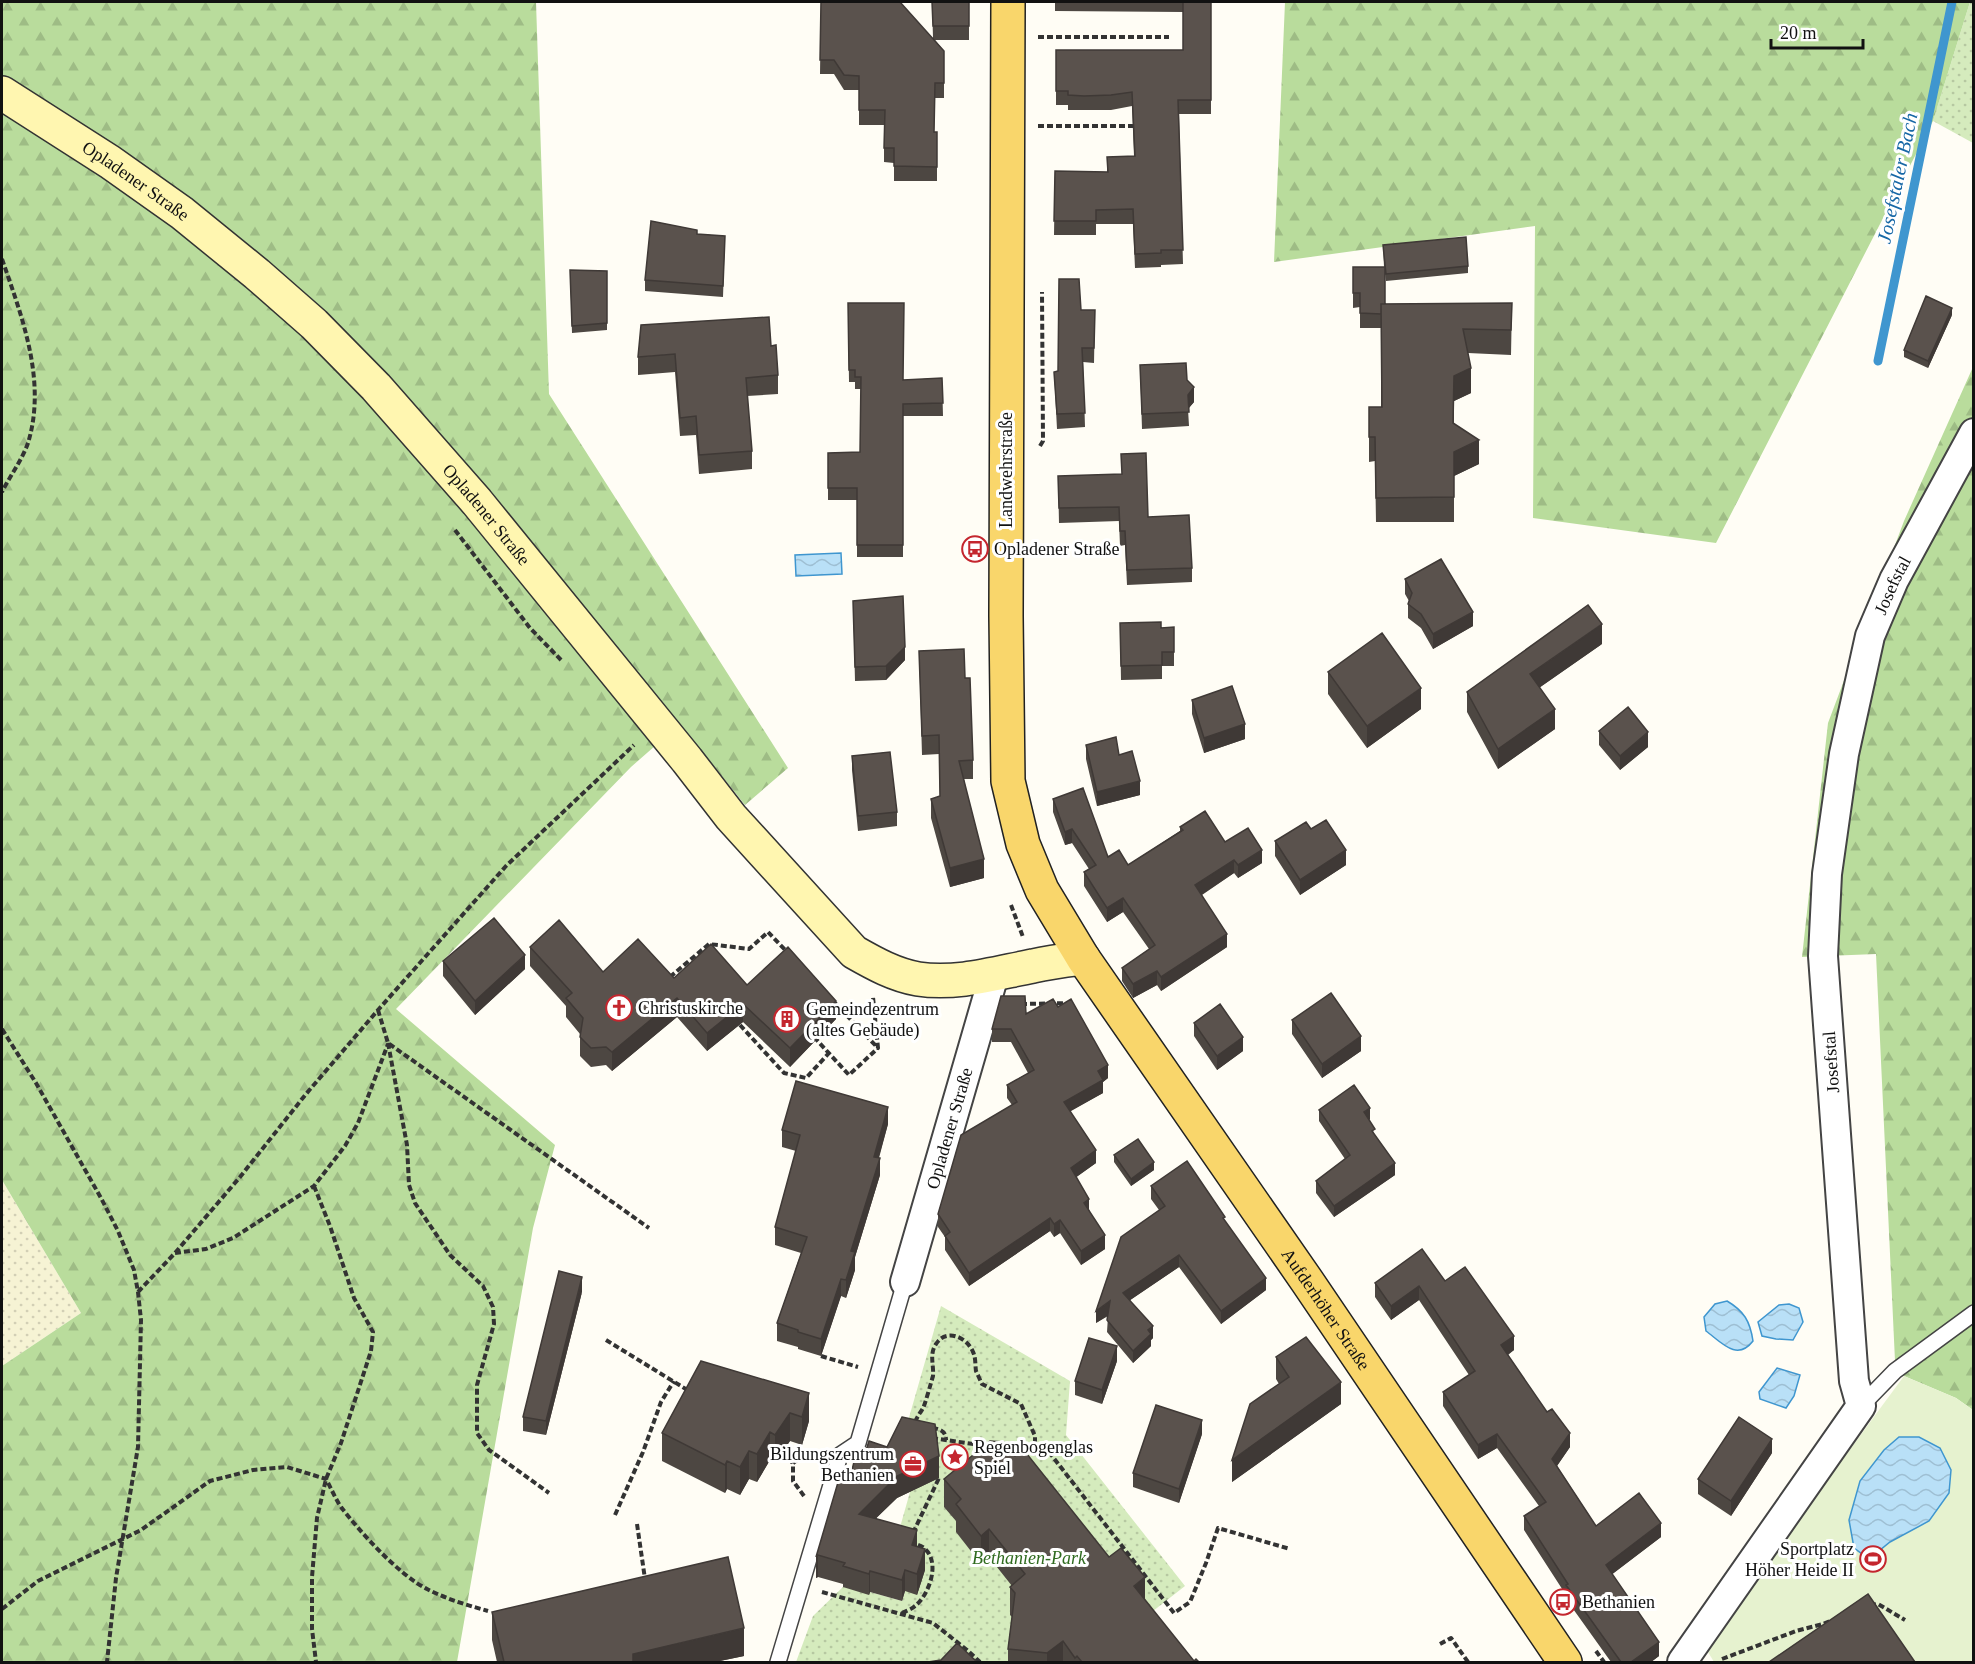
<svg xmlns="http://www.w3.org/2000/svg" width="1975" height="1664" viewBox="0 0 1975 1664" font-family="Georgia,serif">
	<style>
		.farmland { fill: url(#farmland-dots) }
		.green { fill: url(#green-dots) }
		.forest { fill: url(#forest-firs) }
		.pitch { fill: #e6f2cf }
		.water { fill: url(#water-waves); stroke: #3f96cf; stroke-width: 1.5 }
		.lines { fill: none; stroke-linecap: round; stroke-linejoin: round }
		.stream { stroke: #3f96cf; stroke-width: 9 }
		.lane-casing { stroke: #444; stroke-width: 18 }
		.street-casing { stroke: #444; stroke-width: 32 }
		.secondary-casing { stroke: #333; stroke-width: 36 }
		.primary-casing { stroke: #222; stroke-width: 36 }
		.path { stroke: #333; stroke-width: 4; stroke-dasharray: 6 3; stroke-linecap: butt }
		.lane { stroke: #fff; stroke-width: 15 }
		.street { stroke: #fff; stroke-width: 28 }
		.secondary { stroke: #fff6b0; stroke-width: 33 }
		.primary { stroke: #f9d66b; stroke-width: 33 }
		.wall { fill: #4d4742 }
		.shaded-wall { fill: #3f3936 }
		.building { fill: #5a524d; stroke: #3f3936; stroke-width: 1.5 }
		.labels { text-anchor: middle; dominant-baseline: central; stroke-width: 6; stroke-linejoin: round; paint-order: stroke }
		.street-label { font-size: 18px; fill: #111; stroke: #fff }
		.poi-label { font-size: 18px; fill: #111; stroke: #fff; text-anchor: start }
		.park-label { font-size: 18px; font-style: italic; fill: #2f6b1f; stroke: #fff }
		.water-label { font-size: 20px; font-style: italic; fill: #1768a6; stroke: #fff }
	</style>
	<defs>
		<pattern id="farmland-dots" width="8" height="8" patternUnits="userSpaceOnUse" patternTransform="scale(1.5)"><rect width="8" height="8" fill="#f6f3d4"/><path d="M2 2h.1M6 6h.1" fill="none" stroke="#d2cfb5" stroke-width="1.8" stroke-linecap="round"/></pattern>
		<pattern id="green-dots" width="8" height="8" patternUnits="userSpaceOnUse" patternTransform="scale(1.5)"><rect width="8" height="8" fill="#d5ebbd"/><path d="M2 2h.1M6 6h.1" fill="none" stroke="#b6c8a1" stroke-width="1.8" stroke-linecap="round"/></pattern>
		<pattern id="forest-firs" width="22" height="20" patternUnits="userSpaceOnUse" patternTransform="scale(1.5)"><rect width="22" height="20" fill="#b9dc9c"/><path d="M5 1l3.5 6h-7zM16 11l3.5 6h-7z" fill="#9ebc85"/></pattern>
		<pattern id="water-waves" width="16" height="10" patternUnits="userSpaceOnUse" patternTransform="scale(1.5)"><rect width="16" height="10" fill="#b9e0f7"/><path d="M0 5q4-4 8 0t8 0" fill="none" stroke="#9ebfd3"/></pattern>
	</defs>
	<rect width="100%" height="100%" fill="#fffdf5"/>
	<path class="farmland" d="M2 1180 81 1313 2 1366Z"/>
	<path class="green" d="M1970 2H1973V143L1933 121Z
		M941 1306 1070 1381 1066 1435 1185 1586 1088 1662H796L813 1616 845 1585 902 1601 905 1591 895 1545 910 1492 906 1428Z"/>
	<path class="forest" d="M2 2H536L549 394 788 768 745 805 680 724 631 767 396 1009 555 1145 533 1228 457 1662H2V1366L81 1313 2 1180Z
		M1285 2H1970L1933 121 1716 543 1533 518 1535 226 1274 262Z
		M1973 367V1410L1956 1398 1904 1376 1895 1361 1876 954 1802 957 1828 723 1904 521Z"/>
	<path class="pitch" d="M1904 1376 1956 1398 1973 1410V1662H1714L1708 1652 1837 1467Z"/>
	<path class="water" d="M841 553 842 574 796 576 795 555Z
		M1727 1301C1744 1311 1750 1321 1753 1341 1737 1362 1721 1342 1706 1331L1704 1317 1715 1304Z
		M1789 1304 1799 1308 1803 1322 1793 1340 1776 1339 1762 1336 1758 1322 1779 1305Z
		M1777 1368 1800 1375 1794 1396 1786 1408 1760 1399 1759 1392Z
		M1899 1437H1919L1940 1448 1951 1470 1949 1493 1929 1521 1890 1542 1869 1559 1854 1548 1849 1520 1860 1481 1884 1450Z"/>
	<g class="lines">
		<path class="stream" d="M1878 361 1952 2"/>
		<g class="lane-casing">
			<path id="lane" d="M1861 1406 1895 1371 1974 1313
				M778 1662 840 1455 858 1443 905 1282"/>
		</g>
		<g class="street-casing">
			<g id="street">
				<path id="s1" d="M905 1282 994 975"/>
				<path id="s2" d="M1682 1662 1861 1406 1854 1381 1823 956 1827 874 1844 754 1870 636 1894 580 1974 433"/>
			</g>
		</g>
		<g class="secondary-casing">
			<g id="secondary">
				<path id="s3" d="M2 93 110 162 182 213 257 274 314 324 376 387 477 502 687 760 731 817 854 952C875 964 895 975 918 979 957 985 996 973 1033 966 1050 962 1067 960 1083 958"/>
			</g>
		</g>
		<g class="primary-casing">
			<g id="primary">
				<path id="s4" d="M1008 2 1006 616 1008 781 1023 844 1042 890 1083 958 1307 1281 1565 1662"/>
			</g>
		</g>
		<path class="path" d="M1038 37H1169
			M1038 126H1138
			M2 259C22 317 47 381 28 443 22 460 10 476 2 492
			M1040 446 1043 441 1042 292
			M455 530 530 628 562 661
			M1011 905 1023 937
			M670 977 709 944 749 949 768 932 788 953
			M834 1002 878 1048 873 997
			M1021 1004 1070 1003
			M378 1010 388 1043 649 1228
			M740 1025 784 1073 806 1078 829 1053
			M2 1029 36 1083 101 1198 118 1231 134 1270 138 1292 141 1320 138 1447 116 1578 107 1662
			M814 1037 849 1075 878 1048
			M388 1043 407 1145 409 1185 415 1203 450 1255 483 1286 493 1307 494 1324 477 1385V1433L489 1450 549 1493
			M314 1186 330 1226 354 1298 373 1332 371 1351 341 1443 326 1479 317 1518 312 1577V1629L316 1662
			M175 1253 206 1249 233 1238 314 1186 345 1146 358 1123 388 1044
			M138 1292 175 1253 240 1177 306 1094 378 1010 506 866 634 745
			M606 1340 689 1391
			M821 1356 858 1367
			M917 1422 916 1420C918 1415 921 1412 923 1408 925 1405 932 1379 933 1376 934 1365 929 1354 936 1344 946 1328 967 1337 973 1352 976 1358 975 1365 976 1371 978 1375 980 1380 982 1384L1021 1404 1035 1436V1446
			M932 1428C940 1429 946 1431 946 1440
			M932 1438 987 1446
			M1006 1449 1020 1451 1035 1446 1049 1452 1174 1613 1190 1602 1206 1563 1218 1528 1290 1549
			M781 1453 793 1463
			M804 1496 793 1481V1463L806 1454 818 1453
			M615 1515 643 1452 661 1402 674 1381
			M637 1524 645 1579
			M913 1533 939 1478
			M822 1592 933 1623 967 1650 980 1662
			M1870 1605 1878 1604 1905 1620
			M2 1609 38 1581 141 1530 210 1481 253 1470 287 1467 326 1479C331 1488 335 1498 341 1507 360 1532 399 1575 427 1589 446 1599 467 1605 488 1611
			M902 1613C906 1611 912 1609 915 1606 929 1595 940 1564 926 1550 923 1546 918 1545 914 1543
			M1440 1644 1451 1638 1468 1662
			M1596 1651 1604 1662
			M1722 1659 1796 1631 1823 1624 1830 1621"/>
		<use href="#lane" class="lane"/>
		<use href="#street" class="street"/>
		<use href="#secondary" class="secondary"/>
		<use href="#primary" class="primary"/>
	</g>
	<path class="wall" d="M821 2 933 38 932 2H969V40H935L944 51V98H935L934 132H937V181H894V163L884 162V125H859V90H844L834 74H820Z
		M1055 2H1211V114H1179L1183 264 1161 265V267L1135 268 1133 224H1096V235H1054L1055 171 1107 172V157L1134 156 1132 106 1111 110H1068V105H1056V50H1183V12L1055 11Z
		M697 234 725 236 723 297 645 291V280Z
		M1383 245 1468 266V273L1386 281 1385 272V304L1512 303 1511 355 1468 353 1471 393 1454 401V423L1479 464 1454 476V522H1376L1375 461 1369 462V407H1381V328H1360V307L1353 308V267H1384Z
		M570 270 607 271V330L572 333Z
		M848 303 903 380 942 378 943 416H903V557H857V500H828V453L860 452 861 389H855V382H849Z
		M1081 310H1095L1094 363 1083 362 1085 427 1057 429 1054 372 1058 371Z
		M1952 315 1928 368 1904 357V350Z
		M771 346 778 375V394L747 396 752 451V469L699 474 696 435 680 436 675 372 638 375V357Z
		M1140 365 1187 380 1194 402 1188 409 1189 426 1142 429Z
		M1058 476 1148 517 1192 568V582L1127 585 1125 545 1120 546 1119 521 1059 523Z
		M1405 579 1473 626 1433 649 1421 628 1408 618V604L1409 601 1405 594Z
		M853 601 905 660 886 680 855 681Z
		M1120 623 1161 628 1174 627V666H1162V679L1121 680Z
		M1602 644 1539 688 1555 729 1498 769 1467 712V692Z
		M919 651 965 678 973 760V779H964L984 878 950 887 931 818V799L940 797 939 754 922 755Z
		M1328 672 1421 709 1367 748 1328 694Z
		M1192 700 1245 739 1204 753 1192 714Z
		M1599 731 1648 747 1620 770 1599 745Z
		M1086 745 1119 755 1140 795 1097 806 1086 759Z
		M852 756 897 812V826L858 831 852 770Z
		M1053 799 1108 857 1128 865 1180 831V827L1225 842 1262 863 1238 878 1234 873 1202 895 1227 947 1161 991 1157 985 1133 998 1122 981V968L1149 949 1123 912 1107 922 1084 886V872L1089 869 1072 843 1065 845 1053 812Z
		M1311 829 1346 865 1300 895 1275 856V841Z
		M530 947 603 972 747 985 836 1019 790 1067 743 1022 707 1051 677 1017 612 1071 606 1065 591 1067 580 1056V1034L566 1017V1006L530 966Z
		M443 961 525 969 475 1015 443 976Z
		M1058 1007 1108 1078 1103 1082V1093L1070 1111 1096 1163 1076 1177 1105 1249 1081 1265 1060 1233 1054 1237 1050 1231 969 1286 945 1250V1237L938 1227V1214L1012 1105 1007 1098V1085L1028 1073 1011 1042H992V1029L1026 1014Z
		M1292 1020 1361 1051 1322 1078 1292 1034Z
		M1194 1023 1243 1051 1217 1070 1194 1036Z
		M1319 1110 1370 1119 1369 1120 1375 1136 1395 1175 1334 1217 1316 1193V1181L1345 1159 1319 1121Z
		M888 1124 879 1158 880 1175 855 1257V1270L846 1298 841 1296 821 1356 798 1349V1347L777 1341V1323L801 1253 775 1245V1227L796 1151 782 1147V1130Z
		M1114 1155 1154 1170 1131 1186 1114 1162Z
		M1151 1186 1225 1222 1266 1290 1221 1324 1179 1267 1130 1300 1153 1338 1151 1340V1346L1133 1363 1107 1332 1108 1316 1096 1323 1159 1210 1151 1199Z
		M1445 1281 1514 1350 1508 1355 1570 1447 1557 1466 1596 1526 1661 1537 1612 1574 1659 1656 1651 1662H1611L1566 1599V1595L1524 1530V1516L1539 1506 1497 1448 1478 1459 1443 1406V1392L1469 1375 1419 1300 1391 1320 1375 1297V1283Z
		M582 1292 546 1435 523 1431V1417Z
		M1276 1357 1341 1404 1232 1482 1279 1384 1276 1379Z
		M701 1361 809 1421 802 1445 790 1441 775 1463 770 1460 757 1482 749 1479 740 1495 727 1489 725 1493 662 1461V1433Z
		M1117 1361 1102 1404 1075 1395V1381Z
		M1202 1434 1179 1503 1133 1487V1473Z
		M887 1447 939 1478 897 1498 876 1518 917 1547 925 1570 917 1595 905 1591 902 1601 870 1592 869 1595 843 1587V1584L818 1577 816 1578V1557L851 1474 863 1460Z
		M1772 1453 1731 1516 1698 1494V1479Z
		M1015 1456 1145 1600 1194 1661 1199 1662H1008V1649L1012 1617 1010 1615V1587L1012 1586 989 1557 981 1564 956 1532V1521L944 1507V1479Z
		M492 1612 744 1656 715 1662H497L492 1640Z"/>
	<path class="shaded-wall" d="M1952 308V315L1928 368V361Z
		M1471 368V393L1454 401V376Z
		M1194 387V402L1188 409V395Z
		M1479 440V464L1454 476V522V452Z
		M1473 612V626L1433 649V634Z
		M1602 624V644L1530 694V674Z
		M905 647V660L886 680V666Z
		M1421 688V709L1367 748V726Z
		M1555 709V729L1498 769V749Z
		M1245 724V739L1204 753V738Z
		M1648 732V747L1620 770V756Z
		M1140 781V795L1097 806V792Z
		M1072 829V843L1065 845V832Z
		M1262 850V863L1238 878V865Z
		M1346 850V865L1300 895V880Z
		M984 859V878L950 887V868Z
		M1234 860V873L1195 899V885Z
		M1123 898V912L1107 922V908Z
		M1227 934V947L1161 991V977Z
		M525 955V969L475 1015V1001Z
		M1157 971V985L1133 998V984Z
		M677 998V1017L612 1071V1052Z
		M836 1001V1019L790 1067V1048Z
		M743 1004V1022L707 1051V1033Z
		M1361 1036V1051L1322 1078V1064Z
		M1243 1037V1051L1217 1070V1056Z
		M1108 1065V1078L1103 1082V1093L1064 1115V1102L1098 1071Z
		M888 1107V1124L874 1174V1157Z
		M1370 1108V1119L1364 1124V1112Z
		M1096 1150V1163L1071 1181V1168Z
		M880 1158V1175L855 1257V1270L846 1298V1280L851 1251Z
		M1154 1162V1170L1131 1186V1179Z
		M1395 1163V1175L1334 1217V1206Z
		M1089 1199V1213L1084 1203Z
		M1050 1218V1231L969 1286V1273Z
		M1060 1220V1233L1054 1237V1224Z
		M1105 1235V1249L1081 1265V1251Z
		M1179 1255V1267L1123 1305V1293Z
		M582 1277V1292L546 1435V1421Z
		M1266 1278V1290L1221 1324V1311Z
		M841 1279V1296L821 1356V1339Z
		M1419 1286V1300L1391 1320V1306Z
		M1110 1301V1314L1096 1323V1311Z
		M1153 1326V1338L1151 1340V1346L1133 1363V1351L1148 1330Z
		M1514 1336V1350L1501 1359V1345Z
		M1117 1346V1361L1102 1404V1390Z
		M1341 1382V1404L1232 1482V1460Z
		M809 1393V1421L802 1445V1417Z
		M790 1413V1441L775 1463V1435Z
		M1202 1420V1434L1179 1503V1489Z
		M770 1432V1460L757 1482V1454Z
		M1570 1433V1447L1552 1473V1459Z
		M1497 1434V1448L1478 1459V1445Z
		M1772 1439V1453L1731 1516V1501Z
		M749 1451V1479L740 1495V1467Z
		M939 1456V1478L897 1498 859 1535V1514L897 1476Z
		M727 1461V1489L725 1493V1465Z
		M1661 1523V1537L1606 1579V1565Z
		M989 1529V1557L981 1564V1536Z
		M917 1530V1552L912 1545Z
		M925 1549V1570L917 1595V1574Z
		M818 1555V1577L816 1578V1557Z
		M905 1570V1591L902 1601V1580Z
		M870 1571V1592L869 1595V1574Z
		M1145 1577V1605L1134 1586Z
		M744 1628V1656L715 1662H633V1654Z
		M1063 1641V1662H1047V1653Z
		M1659 1642V1656L1651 1662H1631Z"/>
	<path class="building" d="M821 2H900L944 51V83H935L934 132H937V167L894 166V148H884L885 110H859V76L844 75 834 60H820Z
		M932 2H969V26H933Z
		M1183 2H1211V100H1178L1183 250H1161V253L1135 254 1133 209 1096 210V221H1054L1055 171 1108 172 1107 157 1135 156 1132 92 1111 95 1084 96 1068 95V91H1056V50H1183Z
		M651 221 697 230V234L725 236 723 286 645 280Z
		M1466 237 1468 266 1386 274 1383 245Z
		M1353 267H1385V304H1381V314L1360 313V293H1353Z
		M570 270 607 271V323L572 326Z
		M1059 279H1079L1081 310H1095L1094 348H1082L1085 413 1057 414 1054 372 1058 371Z
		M1926 296 1952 308 1928 361 1904 350Z
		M848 303H904L903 380 942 378 943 403 903 404V545H857V488H828V453L860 452 861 377H855V370H849Z
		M1512 303 1511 330 1463 329 1471 368 1454 376 1453 423 1479 440 1454 452V497L1376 498 1375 437H1369V407H1382L1381 304Z
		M769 317 771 346 776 345 778 375 746 378 752 451 699 455 696 416 680 418 675 354 638 357 641 325Z
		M1186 363 1187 380 1194 387 1188 395 1189 412 1142 414 1140 365Z
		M1146 453 1148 517 1189 515 1192 568 1127 570 1125 531H1120L1119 507 1059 508 1058 476 1122 474 1121 454Z
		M1441 559 1473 612 1433 634 1421 614 1408 604 1412 593 1405 579Z
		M903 596 905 647 886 666 855 667 853 601Z
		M1588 605 1602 624 1530 674 1555 709 1498 749 1467 692Z
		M1161 622V628L1174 627V652H1162V665L1121 666 1120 623Z
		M1382 633 1421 688 1367 726 1328 672Z
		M964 649 965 678H970L973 760 959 761 984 859 950 868 931 799 940 796 939 735 922 736 919 651Z
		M1232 686 1245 724 1204 738 1192 700Z
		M1628 707 1648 732 1620 756 1599 731Z
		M1116 737 1119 755 1132 751 1140 781 1097 792 1086 745Z
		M890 752 897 812 858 816 852 756Z
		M1083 788 1108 857 1119 850 1128 865 1183 830 1180 827 1205 811 1225 842 1248 828 1262 850 1238 865 1234 860 1195 885 1227 934 1161 977 1157 971 1133 984 1122 968 1155 945 1123 898 1107 908 1084 872 1096 865 1072 829 1065 832 1053 799Z
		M1326 820 1346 850 1300 880 1275 841 1306 822 1311 829Z
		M494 918 525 955 475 1001 443 961Z
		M559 920 603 972 638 939 674 978 711 944 747 985 788 947 836 1001 790 1048 743 1004 707 1033 677 998 612 1052 606 1047 591 1048 580 1037 583 1018 566 998 572 993 530 947Z
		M1331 993 1361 1036 1322 1064 1292 1020Z
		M1001 996H1025L1026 1014 1053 999 1058 1007 1071 999 1108 1065 1098 1071 1103 1080 1064 1102 1096 1150 1071 1168 1089 1199 1084 1203 1105 1235 1081 1251 1060 1220 1054 1224 1050 1218 969 1273 945 1236 950 1232 938 1214 961 1135 1017 1102 1007 1085 1034 1070 1011 1029H992Z
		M1220 1004 1243 1037 1217 1056 1194 1023Z
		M796 1081 888 1107 874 1157 880 1158 851 1251 855 1252 846 1280 841 1279 821 1339 798 1332V1330L777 1323 807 1237 775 1227 800 1135 782 1130Z
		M1354 1085 1370 1108 1364 1112 1375 1129 1372 1131 1395 1163 1334 1206 1316 1181 1350 1155 1319 1110Z
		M1138 1139 1154 1162 1131 1179 1114 1155Z
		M1187 1161 1225 1217 1223 1218 1266 1278 1221 1311 1179 1255 1123 1293 1153 1326 1148 1330 1151 1334 1133 1351 1107 1320 1110 1301 1096 1311 1121 1237 1165 1206 1151 1186Z
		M1422 1249 1445 1281 1465 1267 1514 1336 1501 1345 1547 1412 1552 1409 1570 1433 1552 1459 1596 1526 1639 1493 1661 1523 1606 1565 1659 1642 1631 1662H1621L1566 1585 1568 1584 1524 1516 1546 1502 1497 1434 1478 1445 1443 1392 1475 1371 1419 1286 1391 1306 1375 1283Z
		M559 1271 582 1277 546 1421 523 1417Z
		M1306 1337 1341 1382 1232 1460 1250 1404 1289 1377 1276 1357Z
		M1089 1338 1117 1346 1102 1390 1075 1381Z
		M701 1361 809 1393 802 1417 790 1413 775 1435 770 1432 757 1454 749 1451 740 1467 727 1461 725 1465 662 1433Z
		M1156 1405 1202 1420 1179 1489 1133 1473Z
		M902 1417 935 1424 939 1456 897 1476 859 1514 917 1530 912 1545 925 1549 917 1574 905 1570 902 1580 870 1571 869 1574 843 1566 845 1563 818 1555 816 1557 841 1472 851 1474 855 1458 863 1460 869 1441 887 1447Z
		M1739 1417 1772 1439 1731 1501 1698 1479Z
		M990 1441 1004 1442 1015 1456 1023 1449 1109 1557 1121 1548 1145 1577 1134 1586 1194 1661 1196 1659 1199 1662H1082L1077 1656 1075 1658 1063 1641 1047 1653 1008 1649 1015 1593 1010 1587 1025 1574 989 1529 981 1536 956 1504 961 1499 944 1479Z
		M728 1557 744 1628 633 1654V1662H504L492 1612Z
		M1868 1594 1915 1662H1769Z
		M957 1643 977 1662H928L941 1660Z"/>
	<defs>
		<g id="bus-ring" transform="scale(1.35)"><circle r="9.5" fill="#fff" stroke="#c4262e" stroke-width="1.5"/><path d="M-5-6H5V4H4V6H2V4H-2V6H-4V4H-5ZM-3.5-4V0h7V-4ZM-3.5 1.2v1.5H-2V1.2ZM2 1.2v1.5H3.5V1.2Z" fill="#c4262e"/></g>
		<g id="church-ring" transform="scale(1.35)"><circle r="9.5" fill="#fff" stroke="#c4262e" stroke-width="1.5"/><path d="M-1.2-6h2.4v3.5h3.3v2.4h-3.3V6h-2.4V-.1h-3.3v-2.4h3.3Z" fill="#c4262e"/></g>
		<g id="building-ring" transform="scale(1.35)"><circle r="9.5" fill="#fff" stroke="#c4262e" stroke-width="1.5"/><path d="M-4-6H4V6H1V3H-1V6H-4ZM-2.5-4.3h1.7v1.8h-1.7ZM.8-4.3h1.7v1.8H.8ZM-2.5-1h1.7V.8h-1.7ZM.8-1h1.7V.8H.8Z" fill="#c4262e"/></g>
		<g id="sight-ring" transform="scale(1.35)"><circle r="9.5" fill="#fff" stroke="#c4262e" stroke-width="1.5"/><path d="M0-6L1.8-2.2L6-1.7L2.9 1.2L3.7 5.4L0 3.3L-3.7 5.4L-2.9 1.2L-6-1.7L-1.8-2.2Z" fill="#c4262e"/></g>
		<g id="office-ring" transform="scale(1.35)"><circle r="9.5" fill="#fff" stroke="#c4262e" stroke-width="1.5"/><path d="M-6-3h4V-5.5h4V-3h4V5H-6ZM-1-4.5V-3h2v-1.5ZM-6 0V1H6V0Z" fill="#c4262e"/></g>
		<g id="stadium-ring" transform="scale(1.35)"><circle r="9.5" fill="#fff" stroke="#c4262e" stroke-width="1.5"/><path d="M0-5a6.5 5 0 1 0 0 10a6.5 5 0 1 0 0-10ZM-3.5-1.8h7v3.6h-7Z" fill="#c4262e"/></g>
	</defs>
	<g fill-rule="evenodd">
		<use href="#bus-ring" x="975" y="549"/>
		<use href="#church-ring" x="619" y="1008"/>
		<use href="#building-ring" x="787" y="1019"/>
		<use href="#sight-ring" x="955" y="1457"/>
		<use href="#office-ring" x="913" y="1464"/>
		<use href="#stadium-ring" x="1873" y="1559"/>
		<use href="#bus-ring" x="1563" y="1602"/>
	</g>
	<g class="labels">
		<g class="street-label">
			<text stroke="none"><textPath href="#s3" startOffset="160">Opladener Straße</textPath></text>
			<text transform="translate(1006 470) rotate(-90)">Landwehrstraße</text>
			<text stroke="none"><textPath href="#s3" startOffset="646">Opladener Straße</textPath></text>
			<text stroke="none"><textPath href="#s2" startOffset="1144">Josefstal</textPath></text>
			<text transform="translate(1831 1062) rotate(-94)">Josefstal</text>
			<text stroke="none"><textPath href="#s1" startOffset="160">Opladener Straße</textPath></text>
			<text stroke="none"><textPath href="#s4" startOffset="1400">Aufderhöher Straße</textPath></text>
		</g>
		<g class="poi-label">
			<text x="994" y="549">Opladener Straße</text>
			<text x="638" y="1008">Christuskirche</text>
			<text x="806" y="1009">Gemeindezentrum<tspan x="806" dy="21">(altes Gebäude)</tspan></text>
			<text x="974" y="1447">Regenbogenglas<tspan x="974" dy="21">Spiel</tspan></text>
			<text x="894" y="1454" text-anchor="end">Bildungszentrum<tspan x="894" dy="21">Bethanien</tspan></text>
			<text x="1854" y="1549" text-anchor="end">Sportplatz<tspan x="1854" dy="21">Höher Heide II</tspan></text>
			<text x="1582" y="1602">Bethanien</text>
		</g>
		<g class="park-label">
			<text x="1029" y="1558">Bethanien-Park</text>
		</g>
		<g class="water-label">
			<text transform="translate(1897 178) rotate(-78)">Josefstaler Bach</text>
		</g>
	</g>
	<rect width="1975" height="1664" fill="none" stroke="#111111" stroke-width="6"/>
	<path d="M1771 39v9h92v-9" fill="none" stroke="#111111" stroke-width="3"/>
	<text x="1780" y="39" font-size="18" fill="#111111" stroke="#ffffff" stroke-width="4.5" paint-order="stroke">20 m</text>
</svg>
